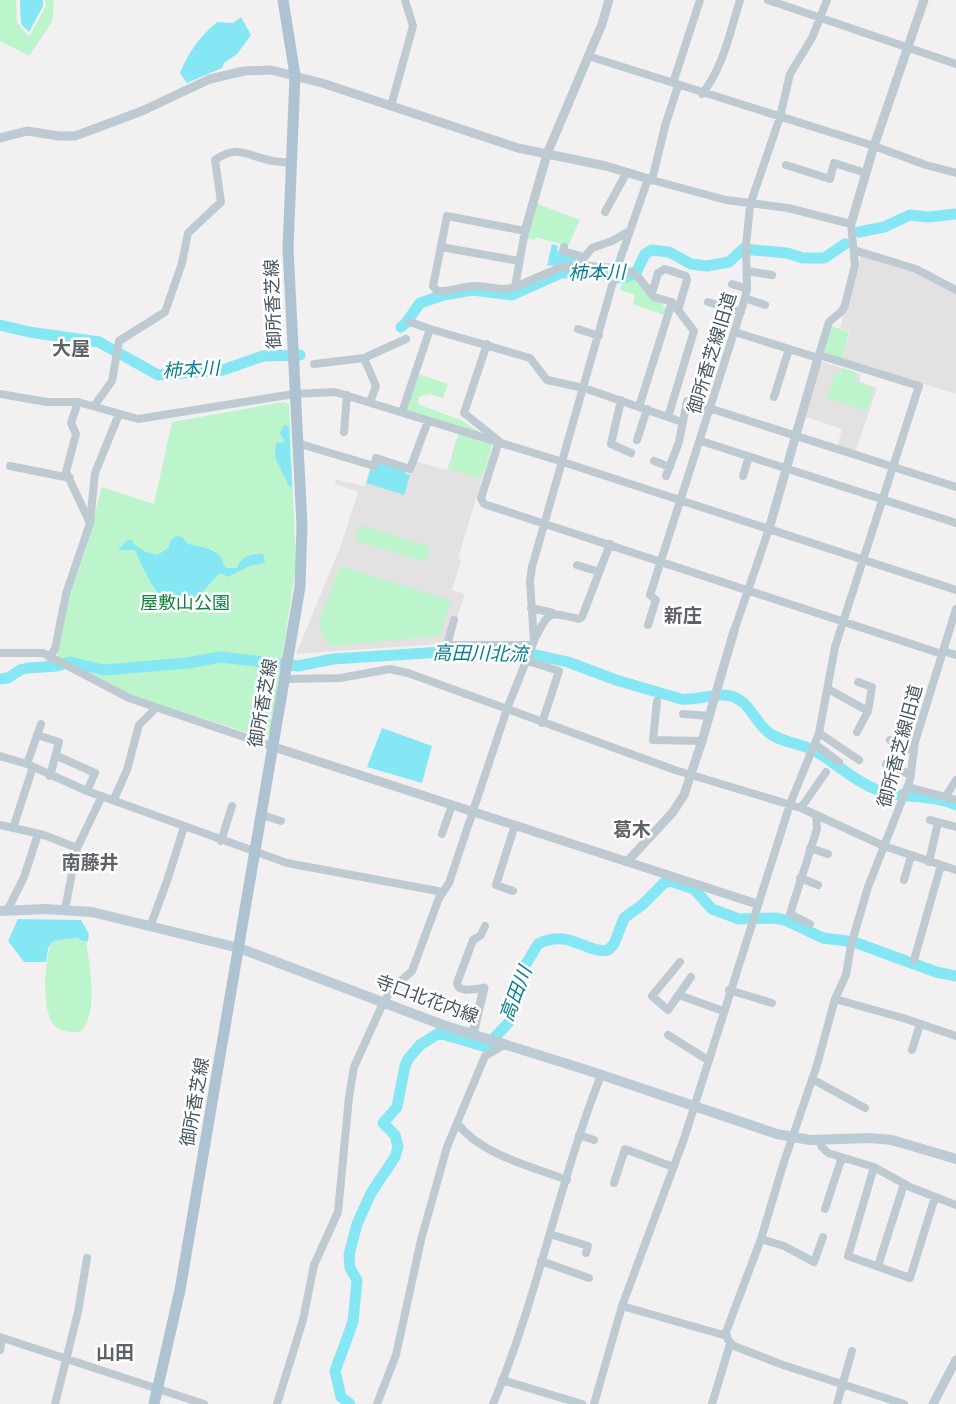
<svg xmlns="http://www.w3.org/2000/svg" width="956" height="1404" viewBox="0 0 956 1404" font-family="'Nunito Sans','Noto Sans JP',sans-serif">
	<style>
		.education { fill: #e4e1e3 }
		.green { fill: #bcf4cc }
		.water { fill: #85e7f4 }
		.lines { fill: none; stroke-linecap: round; stroke-linejoin: round }
		.river { stroke: #85e7f4; stroke-width: 11 }
		.minor { stroke: #bdcad1; stroke-width: 8 }
		.tertiary { stroke: #bdcad1; stroke-width: 9 }
		.secondary { stroke: #bdcbd6; stroke-width: 10 }
		.primary { stroke: #aec3d2; stroke-width: 11 }
		.labels { text-anchor: middle; dominant-baseline: central; stroke-width: 5; stroke-linejoin: round; paint-order: stroke }
		.street-label { font-size: 18px; fill: #465660; stroke: #fff }
		.park-label { font-size: 18px; fill: #0f843f; stroke: #fff }
		.water-label { font-size: 19px; font-style: italic; fill: #047f90; stroke: #fff }
		.neighbourhood-label { font-size: 19px; font-weight: bold; fill: #5c6266; stroke: #fff }
	</style>
	<rect width="100%" height="100%" fill="#f3f0f1"/>
	<path class="education" d="M861 256 921 275 956 294V394L842 359 850 332 840 328Z
		M823 362 861 374 859 381 877 388 855 453 837 447 842 429 803 416 820 363Z
		M459 432 492 445 458 559 461 560 452 590 465 594 456 620 451 619 444 641 439 644 296 654 341 545 358 492 335 484 336 480 365 486 370 467 406 469 414 461 447 470Z"/>
	<path class="green" d="M0 0H16L17 22 29 37 46 6 45 0H54L52 22 29 56 0 41Z
		M535 203 580 220 568 246 536 237 535 240 525 238Z
		M636 279 667 309 664 315 633 304 635 295 620 290 623 281Z
		M831 326 849 332 842 359 823 352Z
		M842 368 857 373 855 381 874 388 866 411 827 398 836 372 841 374Z
		M412 372 448 384 443 398 430 394 419 397 418 403 422 406 461 420 481 433V435L399 410Z
		M284 402 289 404 290 424 296 565 271 731 267 739 125 693 58 659C52 636 76 578 84 555 91 533 95 509 102 487L154 504 172 422Z
		M459 432 489 441 492 445 484 474H481L479 478 448 469Z
		M360 525 430 546 425 562 354 540Z
		M340 566 451 600 440 636 328 646 318 622Z
		M76 938 86 942C90 966 99 1014 80 1032 72 1032 60 1032 54 1025 41 1012 44 955 53 941Z"/>
	<path class="water" d="M20 0H43V6L29 32 21 24Z
		M241 17 251 35 237 54 224 63 222 68 187 83 180 73C188 53 200 36 217 22L233 23Z
		M552 244 558 246 557 251 577 257 575 263 547 266Z
		M284 425 289 426 292 488 289 486 275 457 276 443 285 442 280 433Z
		M377 460 406 469 405 474 410 475 404 495 366 483 371 469 374 470Z
		M176 536 182 537 188 544C198 547 213 547 221 557 223 561 223 565 226 568H237C242 555 250 554 263 554L265 563 249 566 228 577 220 573C211 581 202 595 192 601 162 620 144 569 135 550H118L127 540H132L133 544 146 552 158 555 168 548 171 540Z
		M382 728 432 746 422 783 367 767Z
		M18 919 81 920 89 934 88 941 86 942 76 938 53 941 48 949 46 962H24L8 941Z"/>
	<g class="lines">
		<path class="river" d="M859 232 884 227 910 215 928 217 956 214
			M0 325 29 332 99 342 158 375 223 370 263 356 300 355
			M401 327 406 323 420 303 444 295 472 290 512 295 561 273 591 272 617 278 629 276 637 271 645 254 652 250 669 252 691 264 707 266 729 262 743 249 787 253 803 258H824L845 244
			M0 679 8 678 20 670 28 668 57 666 70 662 104 670 187 663 221 657 298 666 333 659 504 648 568 662 616 680 681 699C698 701 718 691 734 697 750 703 755 722 768 732 781 743 802 743 817 752 837 764 853 780 875 789 902 800 929 793 956 805
			M350 1404 341 1397 335 1371 353 1322 357 1280 350 1268 349 1255 357 1224 371 1193 395 1157 398 1147 395 1135 383 1123 397 1107 405 1066 408 1059 420 1045 439 1033 486 1047 509 1022 520 974 538 944C569 928 586 954 608 950L614 944 624 918 642 905 664 883 670 881 694 889 712 909 739 919 775 918 785 920 823 938 854 942 936 972 956 976"/>
		<path class="minor" d="M700 0 674 80 678 86 665 126 652 180 726 200 788 208 851 224 855 265 845 305 842 311 829 322 818 358 735 332
			M768 0 956 64
			M588 56 874 146 926 165 956 173
			M702 94C723 68 730 32 740 0
			M391 106 413 26 405 0
			M786 165 830 179 834 163 866 173
			M605 212 627 172
			M441 247 519 261
			M564 247 563 251 584 257
			M854 250 916 269 956 290
			M578 265 592 248 612 241 628 232
			M747 271 772 275
			M732 284 747 289
			M515 287C502 292 489 286 476 286 462 286 451 292 437 291L433 286 447 216 525 231 515 287 559 268 578 265 617 268 632 272 639 278 654 297 672 302 694 331 668 417
			M652 293 658 273 665 269 686 276 687 280 678 310
			M745 298 765 305
			M708 302 741 312
			M410 322 430 329
			M578 329 599 336
			M487 344 464 413 499 441 481 498 484 504 942 654
			M364 358 376 386 370 402
			M314 364 364 358 406 339
			M0 394 47 402H78L138 419 294 394 335 392 563 462 956 590
			M774 397 789 349
			M621 400 611 444 631 453
			M78 402 71 423 76 434 66 472 89 521
			M94 406 112 381 119 341 165 312 182 263 188 233 221 202 215 160C237 144 246 155 268 160 276 162 284 162 292 163
			M639 407 672 302
			M402 412 430 329 530 358 547 380 584 388 682 422
			M344 432 347 395
			M637 440 647 409
			M701 441 956 523
			M297 443 374 466 376 458 410 469 428 421
			M654 461 670 467
			M10 466 70 478
			M666 476 679 442 687 401 956 487
			M743 476 749 456
			M577 565 599 572
			M531 608 553 613
			M454 620 447 645H532
			M648 625 656 600 650 595 745 298 747 289 746 246 750 205 780 117 790 74 812 38 827 0
			M734 631 769 529
			M534 640C550 611 546 611 579 619L582 617 610 544
			M943 651 956 655
			M0 653H43L129 698 274 747
			M49 657 55 649 66 594 90 523 95 473 119 414
			M525 660 559 671 542 723
			M286 679 340 678 390 669 408 673 675 770 801 808 884 846 956 870
			M858 682 872 687 868 711
			M828 689 868 711 857 732
			M657 701 653 740 702 741
			M683 714 710 716
			M819 733 859 760
			M37 735 59 742 50 776
			M890 740 913 751
			M815 744 839 762
			M0 756 27 764 87 791 287 863 443 892
			M57 756 95 773 87 791
			M27 764 41 724
			M886 764 911 775
			M908 787 956 800
			M946 796 956 780
			M114 799 127 770 139 725 156 708
			M801 808 826 772
			M262 815 281 821
			M930 820 956 827
			M0 825 44 835 77 848
			M13 828 33 767
			M442 834 452 805
			M221 841 232 806
			M810 848 828 854
			M929 862 938 822
			M800 878 818 885
			M904 880 911 856
			M513 891 496 885 515 825
			M65 909 77 848 102 796
			M7 911 24 877 38 834
			M810 924 790 914 817 829 816 815
			M150 927 167 881 184 827
			M914 960 941 865
			M680 962 652 996 668 1010 691 977
			M484 988 466 990 459 988 457 983 473 940 481 935 485 926
			M729 990 772 1003
			M679 995 723 1011
			M835 999 903 1018 956 1036
			M668 1035 708 1060
			M912 1050 920 1024
			M812 1079 865 1108
			M457 1123C481 1155 531 1166 567 1180
			M579 1135 594 1140
			M819 1140 822 1147 828 1153 874 1167 910 1187 956 1205
			M874 1167 848 1256 910 1278 935 1197
			M614 1183 625 1149 673 1167
			M825 1209 842 1157
			M550 1234 588 1246 586 1253
			M761 1239 784 1246 814 1262 823 1237
			M541 1261 589 1278
			M878 1266 904 1184
			M622 1306 727 1336
			M0 1337 204 1404
			M0 1350 2 1338
			M502 1380 582 1404
			M55 1404 78 1312 87 1258
			M277 1404 303 1320 314 1265 338 1212 349 1097 354 1067 384 1001 394 987 412 971 439 898 449 883 507 709 534 641 530 581 532 567 617 268 648 179
			M377 1404 396 1355 421 1240 447 1147 485 1056 506 1044
			M493 1404C538 1297 559 1182 601 1075
			M594 1404 622 1306 684 1139 790 804 819 733 835 647 919 386 819 355
			M712 1404 730 1344
			M837 1404 852 1351
			M904 1404 783 1365 734 1346 728 1340 726 1332 761 1239 783 1165 817 1065 835 999 846 975 851 945 868 887 910 780 915 742 956 609"/>
		<path class="tertiary" d="M0 138 27 131 59 136H75L142 111 210 79 244 71 271 70 322 83 518 148 606 166 652 180
			M851 224 874 146 924 0
			M525 231 547 154 602 24 609 0
			M769 529 818 358
			M274 747 757 904
			M627 862 673 812 684 795 702 741 734 631
			M473 1034 484 988
			M933 1404 956 1360"/>
		<path class="secondary" d="M0 911 45 909 92 912 239 948 443 1025 593 1072 777 1134 810 1140 870 1138 892 1140 956 1159"/>
		<path class="primary" d="M154 1404 180 1290 300 587 302 525 288 248 295 75 283 0"/>
	</g>
	<g class="labels">
		<g class="street-label">
			<text transform="translate(273 304) rotate(-92)">御所香芝線</text>
			<text transform="translate(712 353) rotate(-73)">御所香芝線旧道</text>
			<text transform="translate(263 703) rotate(-80)">御所香芝線</text>
			<text transform="translate(900 746) rotate(-75)">御所香芝線旧道</text>
			<text transform="translate(427 999) rotate(20)">寺口北花内線</text>
			<text transform="translate(195 1102) rotate(-80)">御所香芝線</text>
		</g>
		<g class="park-label">
			<text x="185" y="603">屋敷山公園</text>
		</g>
		<g class="water-label">
			<text transform="translate(597 273) rotate(-1)">柿本川</text>
			<text transform="translate(191 370) rotate(-3)">柿本川</text>
			<text transform="translate(480 654) rotate(1)">高田川北流</text>
			<text transform="translate(516 994) rotate(-69)">高田川</text>
		</g>
		<g class="neighbourhood-label">
			<text x="71" y="349">大屋</text>
			<text x="683" y="616">新庄</text>
			<text x="632" y="830">葛木</text>
			<text x="90" y="863">南藤井</text>
			<text x="115" y="1353">山田</text>
		</g>
	</g>
</svg>
